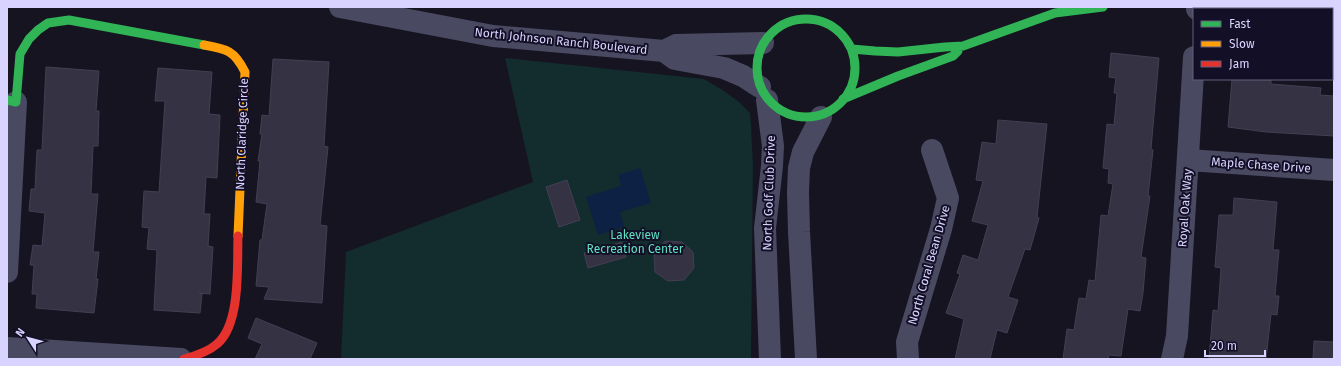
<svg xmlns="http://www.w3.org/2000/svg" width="1341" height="366" viewBox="0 0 1341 366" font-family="'Fira Sans',sans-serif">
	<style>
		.green { fill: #132c2d }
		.water { fill: #0d2144 }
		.building { fill: #343243; stroke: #433f54 }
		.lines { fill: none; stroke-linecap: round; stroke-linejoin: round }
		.street { stroke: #4a4962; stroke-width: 22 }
		.fast { stroke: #30b455; stroke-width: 9 }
		.slow { stroke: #ff9f0a; stroke-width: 9 }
		.jam { stroke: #e5322d; stroke-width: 9 }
		.labels { text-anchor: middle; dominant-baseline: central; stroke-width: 4; stroke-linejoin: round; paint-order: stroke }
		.street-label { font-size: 12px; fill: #d9d4ff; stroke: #130f26 }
		.park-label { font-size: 12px; fill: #5fe0c0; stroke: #130f26 }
	</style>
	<rect width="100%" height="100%" fill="#161421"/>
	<path class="green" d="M505 58 704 79 724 91 739 102 750 113 751 125 753 166 751 359H341L346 252 533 182Z"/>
	<path class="water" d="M640 168 651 203 620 212 624 227 598 235 586 197 621 186 618 175Z"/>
	<path class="building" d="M1111 53 1159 58 1151 149 1153 150 1148 196H1150L1141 257 1146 258 1143 293 1140 311 1128 309 1121 356 1109 355 1108 359H1063L1067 329 1074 330 1079 298 1086 299 1089 280 1095 281 1101 215 1108 216 1113 184 1108 183 1109 169 1103 168 1107 124 1114 125 1117 93H1114L1116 78 1109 77Z
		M273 59 329 62 324 146 328 147 320 225 327 226 322 303 264 299 269 287 256 286 260 240H262L267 204 256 202 260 161H258L262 134H260L262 115 269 116Z
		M46 67 99 71 96 111H99L98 146H93L91 194H98L93 252H99L96 279H98L94 313 36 308 37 294H32L34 265H30L33 245 42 246 45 213 29 211 31 189H35L37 150H42Z
		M158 68 212 72 209 114 220 115 217 178 206 177 204 214H210L208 246 213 247 210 294 199 293 202 294 200 313 154 310 157 250 147 249 149 228 142 227 144 191 159 192 165 101H155Z
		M1232 79H1271V84L1321 88 1320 95 1334 96V136L1266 132 1228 127Z
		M998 120 1047 124 1037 217 1039 218 1030 250 1025 249 1008 297 1018 300 1007 333 997 330 990 359H955L964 319 946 313 960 274 957 273 963 255 978 260 988 225 972 221 983 181 976 180 982 142 996 144Z
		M567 180 580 220 559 227 546 187Z
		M1234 198 1277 202 1273 250H1279L1275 296H1279L1277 315 1271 314 1266 359H1209L1213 310 1218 311 1221 268 1215 267 1219 215H1233Z
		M665 241 682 242 693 252 694 268 684 280 668 281 655 272 654 254Z
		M622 242 626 257 588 268 584 253Z
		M256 318 317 343 310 359H255L262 344 248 338Z
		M1314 341 1334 342V359H1313Z"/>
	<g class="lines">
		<path class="street" d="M340 7 493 36 664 51 676 45 763 43
			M1197 9V7
			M664 51 675 59 724 68 743 76 760 87
			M767 100 773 146 772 166 765 228 770 359
			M1188 160 1334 170
			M7 272 16 102
			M7 348 181 359
			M806 359 799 232 798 192 799 168 803 152 821 117
			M908 359 907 342 941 229 948 198 932 150
			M1172 359 1177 336 1194 57"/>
		<path class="fast" d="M757 68a49 49 0 1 1 98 0a49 49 0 1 1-98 0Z
			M852 49 875 51 898 52 945 47 963 46 1055 13 1103 7
			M843 99 898 76 953 56 958 51
			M7 100 16 102 20 54 29 39 38 30 48 23 69 20 204 45"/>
		<path class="slow" d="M1290 7 1319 9
			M204 45C226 49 234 50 245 72L238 236"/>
		<path class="jam" d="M184 359C195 356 208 352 217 344 241 324 237 265 238 236"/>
	</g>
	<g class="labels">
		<g class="street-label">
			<text transform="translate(561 41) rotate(6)">North Johnson Ranch Boulevard</text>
			<text transform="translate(242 134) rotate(-88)">North Claridge Circle</text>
			<text transform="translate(1261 165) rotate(4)">Maple Chase Drive</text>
			<text transform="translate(769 193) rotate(-88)">North Golf Club Drive</text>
			<text transform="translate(1185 208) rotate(-86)">Royal Oak Way</text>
			<text transform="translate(929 265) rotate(-74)">North Coral Bean Drive</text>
		</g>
		<g class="park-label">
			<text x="635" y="235">Lakeview<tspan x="635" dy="14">Recreation Center</tspan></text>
		</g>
	</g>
	<rect width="1341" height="366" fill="none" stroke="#d9d4ff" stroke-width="16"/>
	<rect x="1193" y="8" width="140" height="72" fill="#130f26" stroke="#625e7d"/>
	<rect x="1201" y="21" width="20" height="6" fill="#30b455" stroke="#625e7d"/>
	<text x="1229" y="28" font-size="12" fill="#d9d4ff">Fast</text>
	<rect x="1201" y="41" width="20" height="6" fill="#ff9f0a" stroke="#625e7d"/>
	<text x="1229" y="48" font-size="12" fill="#d9d4ff">Slow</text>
	<rect x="1201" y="61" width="20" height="6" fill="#e5322d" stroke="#625e7d"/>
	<text x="1229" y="68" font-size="12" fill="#d9d4ff">Jam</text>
	<g transform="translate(28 338) rotate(306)" stroke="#130f26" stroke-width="3" paint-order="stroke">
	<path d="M0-3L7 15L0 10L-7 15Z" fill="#d9d4ff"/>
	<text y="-6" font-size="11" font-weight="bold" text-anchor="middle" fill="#d9d4ff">N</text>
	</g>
	<path d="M1205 350v6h60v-6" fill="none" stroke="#d9d4ff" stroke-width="2"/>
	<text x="1211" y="350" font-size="12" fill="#d9d4ff" stroke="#130f26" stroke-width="3" paint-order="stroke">20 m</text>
</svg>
